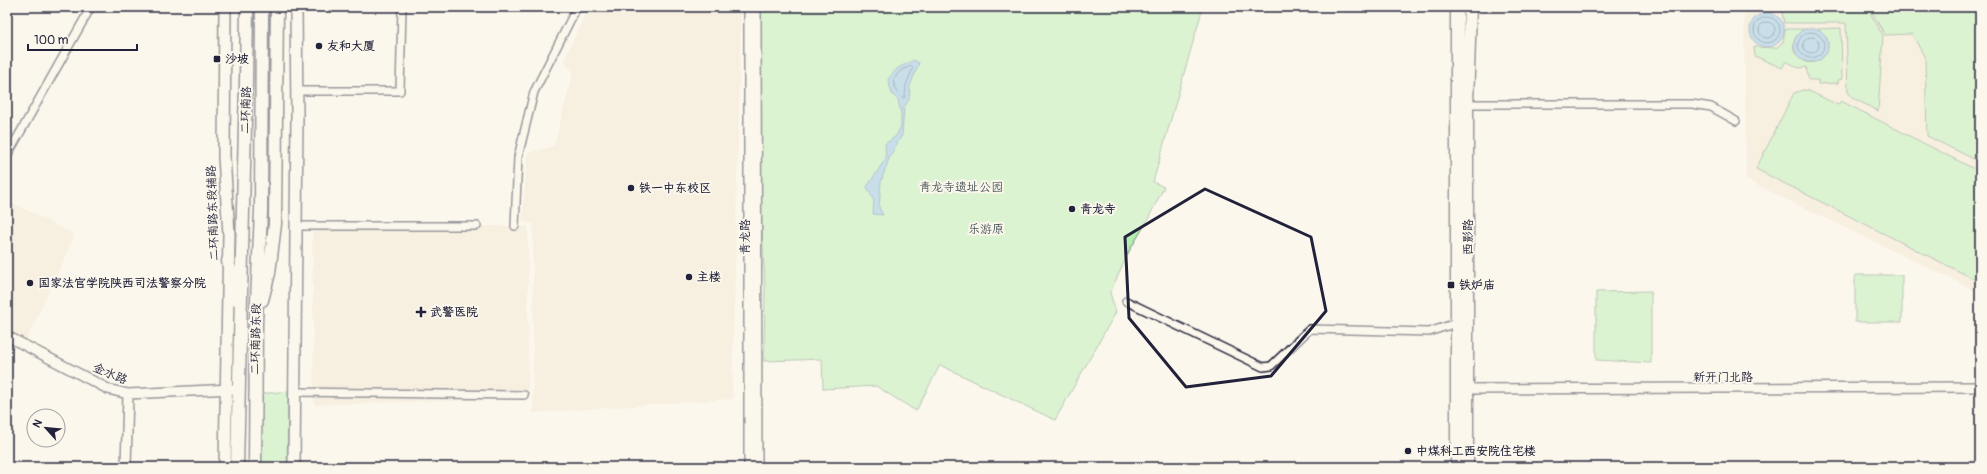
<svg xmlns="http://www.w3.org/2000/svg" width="1987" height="474" viewBox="0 0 1987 474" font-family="Pangolin,'LXGW WenKai TC',sans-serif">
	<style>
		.built { fill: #f2e4d0 }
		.green { fill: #b6edb0; stroke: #6c8876 }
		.water { fill: #89c1e7; stroke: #6081a2 }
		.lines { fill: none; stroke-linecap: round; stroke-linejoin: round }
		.shore { stroke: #4b6280; stroke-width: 1 }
		.minor-casing { stroke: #22223b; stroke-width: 10 }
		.tertiary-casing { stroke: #22223b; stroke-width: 12 }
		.secondary-casing { stroke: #22223b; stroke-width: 14 }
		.primary-casing { stroke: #22223b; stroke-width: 15 }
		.trunk-casing { stroke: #22223b; stroke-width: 15 }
		.minor { stroke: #fbf7ec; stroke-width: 7 }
		.tertiary { stroke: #fbf7ec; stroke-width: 9 }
		.secondary { stroke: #fbf7ec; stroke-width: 11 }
		.primary { stroke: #fbf7ec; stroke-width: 12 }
		.trunk { stroke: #fbf7ec; stroke-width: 12 }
		.marked { fill: none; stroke: #22223b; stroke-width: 3; stroke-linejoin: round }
		.poi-dot { fill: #22223b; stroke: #fbf7ec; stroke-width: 1.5 }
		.labels { text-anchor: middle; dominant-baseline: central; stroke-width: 4; stroke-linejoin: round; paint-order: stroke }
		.poi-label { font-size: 12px; font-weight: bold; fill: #22223b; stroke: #fbf7ec; text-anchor: start }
		.street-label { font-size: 12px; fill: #22223b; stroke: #fbf7ec }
		.park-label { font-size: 12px; fill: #475558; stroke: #fbf7ec }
	</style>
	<rect width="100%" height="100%" fill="#fbf7ec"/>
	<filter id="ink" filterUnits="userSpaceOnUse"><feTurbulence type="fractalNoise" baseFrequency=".025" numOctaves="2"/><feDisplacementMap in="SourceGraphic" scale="8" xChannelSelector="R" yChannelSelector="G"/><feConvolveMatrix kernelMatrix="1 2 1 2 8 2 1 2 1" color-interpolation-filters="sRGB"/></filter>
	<g filter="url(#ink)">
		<path class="built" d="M588 7H741L732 399 533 413V223L522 222 528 153 554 146 573 72 564 61Z
			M1744 7H1980V293L1746 180Z
			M7 200 75 235 26 341 7 331Z
			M312 226H528V398L314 405Z"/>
		<path class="green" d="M760 7H1125L1126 10 1160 7H1203L1153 182 1164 187 1146 223 1129 251 1110 293 1116 312 1055 420 940 365 916 411 876 386 823 389 822 359 764 361 765 286 758 148Z
			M1781 7H1867L1883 36 1878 111 1853 98 1848 92 1846 23H1784Z
			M1869 7H1980V162L1927 136 1925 58 1912 34 1885 35Z
			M1841 28 1842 79 1838 80V83L1818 84V80H1809L1806 67 1799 68 1786 61 1782 68 1755 56 1754 47 1776 48 1783 42 1785 29H1804C1795 35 1791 43 1795 53L1805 62C1827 67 1838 39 1817 29Z
			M1803 90 1809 91 1838 105 1841 101 1980 172V278L1978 281 1756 169 1794 93Z
			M1855 275H1902V322H1855Z
			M1651 291V363L1596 360V292Z
			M288 391 287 467H260L259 394Z"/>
		<path class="water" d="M1750 30a17 17 0 1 1 34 0a17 17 0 1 1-34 0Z
			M1794 45a17 17 0 1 1 34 0a17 17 0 1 1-34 0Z
			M914 60 919 63 910 86 909 100 904 107 902 135 890 156 881 181 879 207 883 215 873 214 874 201 867 187 886 158 885 144 896 136 901 126V113L898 100 892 94 888 79 898 68Z"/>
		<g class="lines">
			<path class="shore" d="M1754 30a13 13 0 1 1 26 0a13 13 0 1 1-26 0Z
				M1759 30a8 8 0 1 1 16 0a8 8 0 1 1-16 0Z
				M1798 45a13 13 0 1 1 26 0a13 13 0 1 1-26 0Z
				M1803 45a8 8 0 1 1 16 0a8 8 0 1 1-16 0Z
				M912 66 913 68 906 85 905 97 903 99 896 91 893 80 900 71Z"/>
			<g class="minor-casing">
				<path id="minor" d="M297 91H400L402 7
					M1467 104H1692L1711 107 1736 121
					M7 156 91 7
					M296 226H477
					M515 226 518 157 534 92 577 7
					M1126 301 1263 367 1271 366 1310 329 1429 332 1456 323
					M295 392 524 395"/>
			</g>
			<g class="tertiary-casing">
				<path id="tertiary" d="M756 7 757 467
					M7 336 108 389 128 394 232 389
					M1467 389 1980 387
					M126 467 128 394
					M749 467V7"/>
			</g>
			<g class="secondary-casing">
				<path id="secondary" d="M225 467 229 234 224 157 225 7
					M294 467 297 115 296 7"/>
			</g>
			<g class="primary-casing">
				<path id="primary" d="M1457 7V467
					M1467 467V104L1470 7"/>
			</g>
			<g class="trunk-casing">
				<path id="trunk" d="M228 261 236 299
					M262 300 269 273 275 224 277 7
					M237 467 246 82 247 7
					M255 467 256 323 261 211 262 7"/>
			</g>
			<use href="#minor" class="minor"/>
			<use href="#tertiary" class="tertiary"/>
			<use href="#secondary" class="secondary"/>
			<use href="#primary" class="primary"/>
			<use href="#trunk" class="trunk"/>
		</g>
	</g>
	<path d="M0 0H1987V474H0ZM1205 189 1311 237 1326 311 1271 376 1186 387 1129 318 1125 237Z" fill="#fbf7ec" fill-opacity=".55" fill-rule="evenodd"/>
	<path class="marked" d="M1205 189 1311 237 1326 311 1271 376 1186 387 1129 318 1125 237Z"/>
	<g class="poi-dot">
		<circle cx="319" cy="46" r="4"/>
		<rect x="213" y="55" width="8" height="8" rx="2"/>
		<circle cx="631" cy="188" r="4"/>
		<circle cx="1072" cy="209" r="4"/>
		<circle cx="689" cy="277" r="4"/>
		<circle cx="30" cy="283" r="4"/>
		<rect x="1447" y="281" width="8" height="8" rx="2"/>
		<path d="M419 306h4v4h4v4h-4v4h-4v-4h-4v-4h4z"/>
		<circle cx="1408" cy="451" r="4"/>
	</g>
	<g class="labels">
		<g class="poi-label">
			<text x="327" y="46">友和大厦</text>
			<text x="225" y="59">沙坡</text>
			<text x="639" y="188">铁一中东校区</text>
			<text x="1080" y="209">青龙寺</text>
			<text x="697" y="277">主楼</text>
			<text x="38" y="283">国家法官学院陕西司法警察分院</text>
			<text x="1459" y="285">铁炉庙</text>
			<text x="430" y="312">武警医院</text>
			<text x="1416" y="451">中煤科工西安院住宅楼</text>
		</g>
		<g class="street-label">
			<text transform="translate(246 110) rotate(-88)">二环南路</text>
			<text transform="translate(213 213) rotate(-92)">二环南路东段辅路</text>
			<text transform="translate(745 237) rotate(-90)">青龙路</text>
			<text transform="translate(1468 237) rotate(-90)">西影路</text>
			<text transform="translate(256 339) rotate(-89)">二环南路东段</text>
			<text transform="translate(110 374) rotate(23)">金水路</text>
			<text x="1723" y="377">新开门北路</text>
		</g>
		<g class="park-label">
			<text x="961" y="187">青龙寺遗址公园</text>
			<text x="986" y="229">乐游原</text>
		</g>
	</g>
	<rect width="1987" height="474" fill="none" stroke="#fbf7ec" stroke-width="24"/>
	<rect x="12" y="12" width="1963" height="450" fill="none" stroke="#22223b" stroke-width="1.5" filter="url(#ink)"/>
	<g transform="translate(46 428) rotate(297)"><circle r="19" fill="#fbf7ec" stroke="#a4a2a5"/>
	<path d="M0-3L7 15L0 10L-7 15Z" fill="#22223b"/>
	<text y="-6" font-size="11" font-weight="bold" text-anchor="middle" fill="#22223b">N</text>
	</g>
	<path d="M28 44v6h109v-6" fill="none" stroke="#22223b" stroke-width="2"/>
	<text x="34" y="44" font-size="12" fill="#22223b" stroke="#fbf7ec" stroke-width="3" paint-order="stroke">100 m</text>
</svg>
